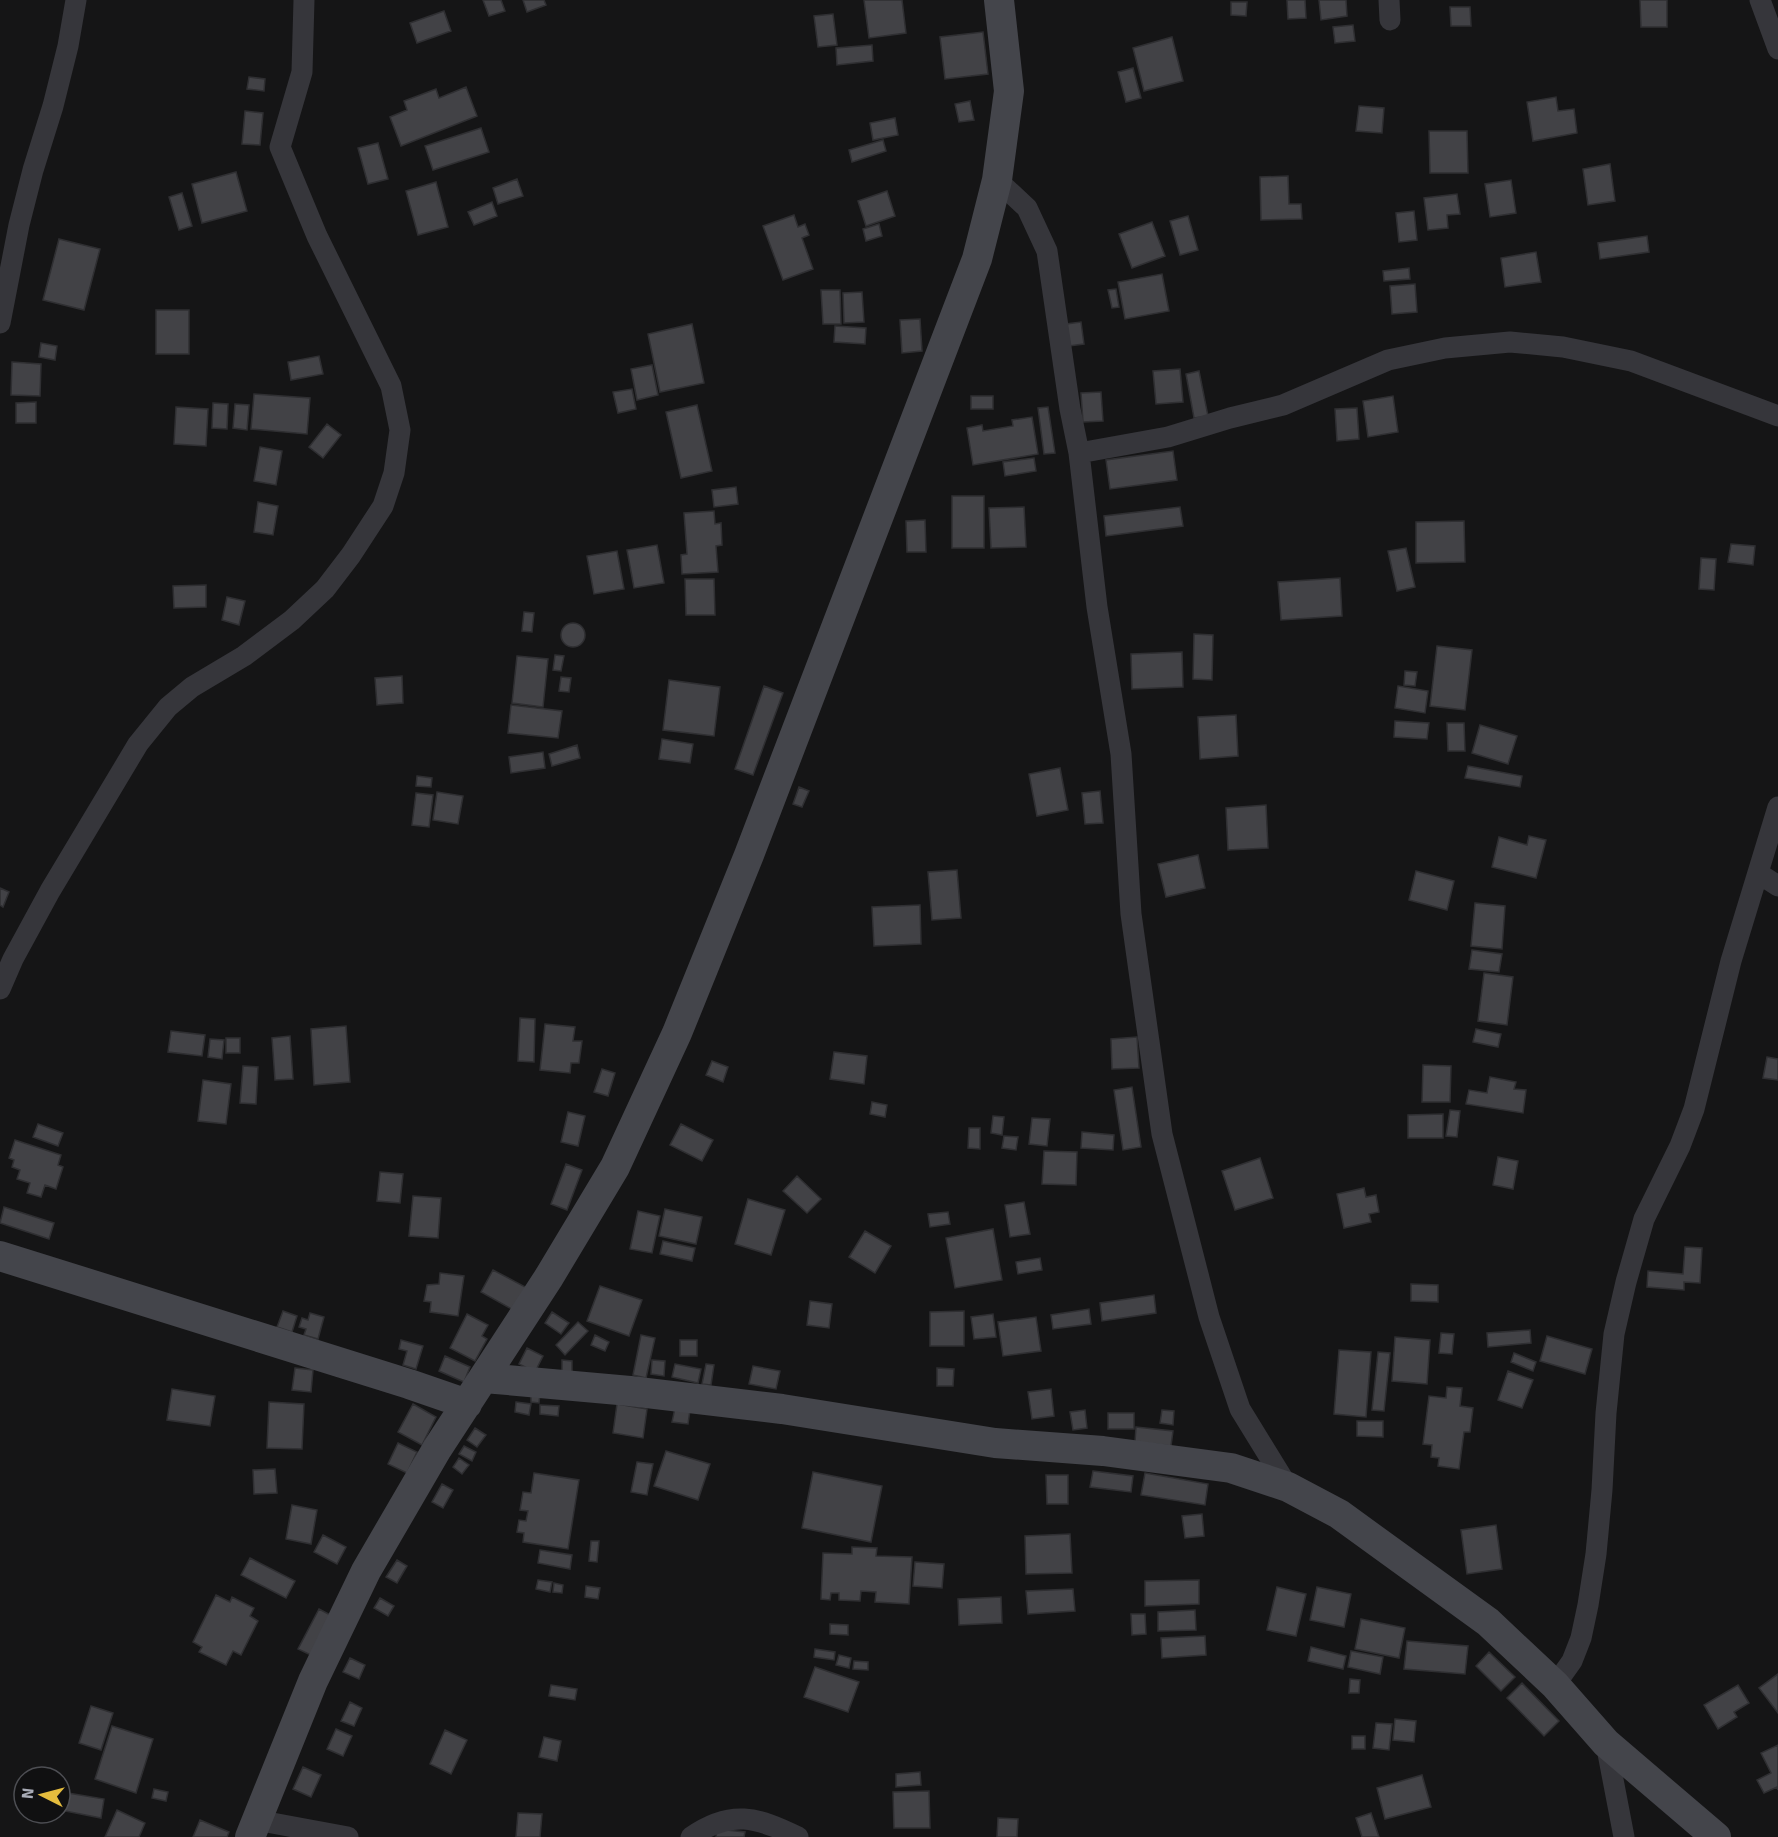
<svg xmlns="http://www.w3.org/2000/svg" width="1778" height="1837" viewBox="0 0 1778 1837" font-family="Signika,sans-serif">
	<style>
		.building { fill: #424246; stroke: #2f2f32; stroke-width: 1.5 }
		.lines { fill: none; stroke-linecap: round; stroke-linejoin: round }
		.minor { stroke: #36363b; stroke-width: 21 }
		.secondary { stroke: #44454b; stroke-width: 30 }
	</style>
	<rect width="100%" height="100%" fill="#151516"/>
	<path class="building" d="M483 0H501L505 11 489 16Z
		M523 0H544L546 5 527 12Z
		M864 0H902L906 33 869 38Z
		M1287 0H1305L1306 18 1288 19Z
		M1319 0H1346L1347 16 1321 20Z
		M1640 0H1667V27H1641Z
		M1231 2H1247L1246 16 1231 15Z
		M1450 7H1470L1471 26H1451Z
		M444 11 451 31 417 43 410 23Z
		M833 14 837 45 818 47 814 16Z
		M1353 25 1355 41 1335 43 1333 27Z
		M983 32 988 74 945 79 940 37Z
		M1172 37 1183 81 1144 91 1133 48Z
		M872 45 873 61 837 65 836 48Z
		M1133 68 1141 98 1126 102 1118 72Z
		M249 77 265 79 264 91 247 89Z
		M466 87 477 116 401 146 390 117 407 110 404 101 436 89 439 98Z
		M1556 97 1558 111 1574 109 1577 133 1533 141 1527 102Z
		M970 101 974 120 959 122 955 104Z
		M1359 106 1384 108 1382 133 1356 131Z
		M245 111 263 113 260 145 242 144Z
		M895 118 898 135 873 140 870 123Z
		M481 128 489 152 433 170 425 146Z
		M1429 131H1467L1468 173H1430Z
		M883 140 886 151 852 162 849 150Z
		M378 143 388 179 368 184 358 148Z
		M1610 164 1615 201 1588 205 1583 169Z
		M236 172 247 211 202 223 192 184Z
		M1288 176 1289 204H1301L1302 219 1261 220 1260 177Z
		M517 179 523 196 498 204 493 188Z
		M1511 180 1516 213 1490 217 1485 184Z
		M436 182 448 227 418 235 406 191Z
		M887 191 895 216 866 226 858 201Z
		M182 193 192 226 179 230 169 197Z
		M1457 194 1460 214 1447 215 1448 228 1428 230 1424 198Z
		M492 202 497 216 474 225 468 212Z
		M1414 211 1417 240 1399 242 1396 213Z
		M794 215 798 227 805 224 809 235 802 238 813 269 783 280 763 226Z
		M1188 216 1198 250 1180 255 1170 221Z
		M1152 222 1165 256 1132 268 1119 234Z
		M879 224 882 236 866 241 863 229Z
		M1647 236 1649 252 1600 259 1598 243Z
		M59 239 100 249 84 310 43 300Z
		M1536 252 1541 282 1505 287 1501 258Z
		M1409 268 1410 279 1384 281 1383 271Z
		M1162 274 1169 311 1125 319 1118 282Z
		M1415 284 1417 312 1392 314 1390 286Z
		M1116 289 1119 307 1112 308 1108 290Z
		M821 290H840L841 324H823Z
		M862 292 864 322 844 323 843 293Z
		M156 310H189V354H156Z
		M920 319 922 351 902 353 900 320Z
		M1081 322 1084 344 1069 346 1066 324Z
		M692 324 704 383 660 392 648 334Z
		M835 326 866 328 865 344 834 342Z
		M41 343 57 346 55 360 39 357Z
		M319 356 323 374 291 380 288 362Z
		M12 362 41 364 40 396 11 395Z
		M652 365 658 395 637 400 631 369Z
		M1180 369 1183 402 1156 404 1153 371Z
		M1199 371 1208 416 1194 418 1186 374Z
		M632 389 636 409 618 413 613 392Z
		M1101 392 1103 421 1083 422 1081 393Z
		M254 394 310 398 307 434 251 429Z
		M971 396H993V409H971Z
		M1393 396 1398 432 1368 437 1363 401Z
		M36 402V423H16V403Z
		M213 403 228 404 227 429 212 428Z
		M235 404 249 405 247 430 233 428Z
		M697 405 712 471 681 478 666 412Z
		M176 407 208 409 206 446 174 444Z
		M1048 407 1055 453 1044 454 1038 408Z
		M1357 408 1359 439 1337 441 1335 409Z
		M1032 417 1038 454 973 465 967 428 982 425 983 431 1013 426 1012 420Z
		M327 424 341 435 323 458 309 447Z
		M260 447 282 451 276 485 254 481Z
		M1173 451 1177 480 1110 489 1106 460Z
		M1034 458 1036 471 1005 476 1003 462Z
		M736 487 738 504 714 507 712 490Z
		M952 496H984V548H952Z
		M258 502 278 506 273 535 254 532Z
		M1024 507 1026 547 991 548 989 508Z
		M1180 507 1183 526 1106 536 1104 516Z
		M714 511 715 524 721 523 722 545 716 546 718 572 682 574 681 555 687 554 684 513Z
		M925 520 926 552H907L906 521Z
		M1464 521 1465 562 1416 563V522Z
		M1731 544 1755 546 1753 565 1728 562Z
		M657 545 664 583 634 588 627 550Z
		M1406 548 1415 587 1397 591 1388 551Z
		M617 551 624 589 594 594 587 556Z
		M1701 558 1716 559 1714 590 1699 589Z
		M1340 578 1342 616 1281 620 1278 582Z
		M685 579H714L715 615H686Z
		M206 585V607L174 608 173 586Z
		M227 597 245 601 239 625 222 620Z
		M524 612 534 613 532 632 522 631Z
		M561 635a12 12 0 1 1 24 0a12 12 0 1 1-24 0Z
		M1194 634 1213 635 1212 680 1193 679Z
		M1437 646 1472 650 1465 710 1430 706Z
		M1182 652 1183 687 1132 689 1131 654Z
		M555 655 564 656 561 671 553 670Z
		M517 656 548 659 543 707 512 703Z
		M1405 671 1417 672 1415 686 1404 685Z
		M402 676 403 703 377 705 375 678Z
		M561 677 571 678 569 692 559 691Z
		M669 680 720 687 714 736 663 730Z
		M764 686 783 693 753 775 735 769Z
		M1398 686 1428 691 1425 713 1395 708Z
		M511 705 562 711 558 738 508 733Z
		M1236 715 1238 756 1200 759 1198 717Z
		M1395 721 1429 723 1427 739 1394 737Z
		M1447 723H1464L1465 751H1448Z
		M1480 725 1517 736 1508 764 1472 753Z
		M662 739 693 744 690 763 659 759Z
		M577 745 580 758 552 766 549 754Z
		M543 752 545 768 511 773 509 757Z
		M1468 766 1522 776 1520 787 1465 778Z
		M1060 768 1068 810 1037 816 1029 774Z
		M417 776 432 778 431 787 416 786Z
		M799 787 809 791 802 807 793 804Z
		M1100 791 1103 823 1085 824 1082 793Z
		M437 792 463 796 458 824 433 820Z
		M416 793 433 795 429 827 412 825Z
		M1266 805 1268 848 1228 850 1226 808Z
		M1529 836 1546 840 1536 878 1492 867 1499 837 1527 845Z
		M1198 855 1205 888 1166 897 1158 864Z
		M957 870 961 918 932 920 928 872Z
		M1416 871 1454 881 1447 910 1409 900Z
		M0 888 9 892 3 907 0 905Z
		M1475 903 1505 906 1502 949 1471 946Z
		M920 905 921 944 874 946 872 907Z
		M1472 950 1502 954 1499 972 1469 969Z
		M1484 973 1513 977 1507 1025 1478 1021Z
		M520 1018 535 1019 534 1062 518 1061Z
		M545 1024 575 1027 573 1041H582L579 1063H571L570 1073 540 1070Z
		M346 1026 350 1082 314 1085 311 1029Z
		M1476 1029 1501 1034 1498 1047 1473 1042Z
		M171 1031 205 1035 202 1056 168 1052Z
		M290 1036 293 1079 275 1080 272 1038Z
		M1137 1037 1139 1068 1112 1069 1111 1039Z
		M226 1038H240V1053H226Z
		M210 1039 224 1040 222 1059 208 1057Z
		M834 1052 867 1056 864 1084 830 1079Z
		M1767 1057 1778 1059V1080L1763 1078Z
		M712 1061 728 1067 723 1082 706 1075Z
		M1423 1065 1451 1066 1450 1102H1422Z
		M243 1066 258 1067 256 1104 240 1103Z
		M602 1069 615 1073 608 1096 594 1092Z
		M1490 1077 1516 1082 1514 1089 1526 1090 1523 1113 1466 1104 1469 1090 1487 1093Z
		M203 1080 231 1084 226 1124 198 1121Z
		M1132 1087 1141 1147 1123 1150 1114 1090Z
		M872 1102 887 1105 885 1117 870 1114Z
		M1450 1110 1460 1111 1457 1137 1446 1136Z
		M568 1112 585 1116 578 1146 561 1142Z
		M1443 1114V1138H1408V1115Z
		M993 1116 1004 1117 1002 1135 991 1133Z
		M1032 1118 1050 1119 1047 1146 1029 1144Z
		M38 1124 63 1133 58 1146 33 1137Z
		M681 1124 713 1140 702 1161 670 1145Z
		M969 1128H980V1149L968 1148Z
		M1082 1132 1114 1135 1113 1150 1081 1148Z
		M1004 1136 1018 1137 1016 1150 1002 1148Z
		M15 1140 61 1155 58 1165 63 1167 56 1189 45 1185 41 1197 27 1193 30 1183 17 1179 20 1170 12 1167 14 1160 9 1158Z
		M1044 1151 1077 1152 1076 1185 1042 1184Z
		M1498 1157 1518 1161 1513 1189 1493 1185Z
		M1260 1158 1273 1198 1235 1210 1222 1171Z
		M566 1164 582 1170 567 1210 551 1204Z
		M380 1172 403 1174 400 1203 377 1201Z
		M797 1176 821 1199 807 1213 783 1191Z
		M1364 1188 1366 1197 1376 1195 1379 1212 1369 1214 1371 1222 1344 1228 1337 1194Z
		M413 1196 441 1198 438 1238 409 1236Z
		M748 1199 785 1210 771 1255 735 1244Z
		M1024 1202 1030 1234 1010 1237 1005 1205Z
		M4 1207 54 1223 49 1239 0 1223Z
		M665 1209 702 1217 696 1244 659 1236Z
		M638 1211 660 1216 652 1253 630 1249Z
		M948 1212 950 1224 930 1227 928 1214Z
		M993 1229 1002 1280 955 1288 946 1238Z
		M865 1231 891 1246 875 1273 849 1257Z
		M663 1241 695 1248 692 1261 660 1254Z
		M1685 1247 1702 1248 1700 1283 1684 1282V1290L1647 1287 1648 1271 1683 1274Z
		M1040 1258 1042 1270 1018 1274 1016 1262Z
		M493 1270 529 1289 517 1312 481 1292Z
		M440 1273 464 1276 458 1316 430 1312 431 1302 424 1301 427 1285 439 1284Z
		M1411 1284 1438 1285V1302L1411 1301Z
		M600 1286 642 1300 629 1336 587 1321Z
		M1154 1295 1156 1313 1102 1321 1100 1303Z
		M810 1301 832 1304 829 1328 807 1325Z
		M1089 1309 1091 1324 1053 1329 1051 1315Z
		M283 1311 297 1316 292 1332 277 1327Z
		M964 1311V1346H930V1312Z
		M552 1312 569 1323 561 1334 545 1323Z
		M310 1313 324 1317 318 1339 304 1335 306 1329 299 1327 302 1318 308 1320Z
		M467 1314 488 1325 482 1336 487 1339 475 1361 450 1348Z
		M993 1314 996 1337 974 1339 971 1317Z
		M1036 1317 1041 1351 1003 1356 998 1322Z
		M578 1322 588 1331 565 1355 556 1345Z
		M1530 1330 1531 1343 1488 1347 1487 1333Z
		M1441 1333 1454 1334 1452 1354 1439 1353Z
		M595 1335 609 1342 605 1351 591 1345Z
		M641 1335 655 1338 646 1378 633 1375Z
		M1547 1336 1592 1349 1585 1374 1540 1361Z
		M1395 1337 1430 1340 1427 1384 1392 1381Z
		M401 1340 423 1346 416 1369 403 1365 407 1351 399 1349Z
		M680 1340H697V1356H680Z
		M527 1348 543 1356 535 1372 519 1364Z
		M1339 1350 1371 1352 1366 1417 1334 1414Z
		M1378 1352 1390 1353 1384 1411 1372 1410Z
		M1514 1353 1536 1362 1533 1371 1511 1362Z
		M445 1356 470 1367 464 1382 439 1371Z
		M562 1360 572 1361V1374H562Z
		M652 1360 665 1361 664 1376 651 1374Z
		M675 1364 701 1369 698 1383 672 1377Z
		M706 1364 714 1365 711 1385 702 1384Z
		M753 1366 780 1371 776 1389 749 1384Z
		M295 1368 313 1370 311 1392 292 1390Z
		M937 1368 954 1369 953 1386H937Z
		M1508 1371 1533 1380 1522 1408 1498 1400Z
		M1447 1387 1462 1388 1460 1406 1473 1408 1470 1432H1464L1459 1469 1438 1466 1439 1458 1431 1457 1432 1445 1423 1444 1429 1396 1446 1398Z
		M172 1389 215 1396 210 1426 167 1420Z
		M1051 1389 1054 1416 1032 1419 1028 1392Z
		M531 1393H540L539 1403 531 1402Z
		M269 1402 304 1404 302 1449 267 1448Z
		M516 1402 531 1404 529 1415 515 1412Z
		M413 1404 436 1417 422 1445 398 1432Z
		M617 1404 647 1409 643 1438 613 1433Z
		M540 1405 559 1406 558 1416 540 1414Z
		M675 1408 690 1410 688 1424 672 1422Z
		M1085 1410 1087 1428 1073 1430 1070 1412Z
		M1162 1410 1174 1411 1173 1425 1160 1423Z
		M1108 1413H1134V1429H1108Z
		M1357 1421H1383V1437L1357 1436Z
		M1136 1427 1173 1431 1171 1446 1135 1442Z
		M475 1428 486 1435 477 1447 467 1440Z
		M398 1443 417 1452 407 1473 388 1464Z
		M464 1446 476 1452 472 1461 459 1454Z
		M666 1451 710 1464 698 1500 654 1486Z
		M459 1458 469 1465 462 1474 453 1467Z
		M637 1462 653 1464 647 1495 631 1492Z
		M275 1469 277 1493 254 1494 253 1470Z
		M1093 1471 1133 1476 1131 1492 1090 1487Z
		M813 1472 882 1486 871 1542 802 1528Z
		M534 1473 579 1480 568 1549 523 1542 524 1533 517 1532 519 1520 526 1521 528 1511 520 1510 523 1492 531 1493Z
		M1145 1473 1208 1484 1205 1505 1141 1495Z
		M1046 1475H1068V1504H1047Z
		M442 1484 453 1490 443 1508 432 1502Z
		M292 1505 317 1510 311 1544 286 1539Z
		M1202 1514 1204 1536 1185 1538 1182 1516Z
		M1496 1525 1502 1569 1467 1574 1461 1530Z
		M1070 1534 1072 1573 1026 1574 1025 1536Z
		M323 1535 346 1547 337 1564 314 1552Z
		M591 1541H599L597 1562 589 1561Z
		M852 1547 877 1548 876 1556 912 1557 909 1604 875 1602 876 1592 861 1591 860 1601 839 1600V1593H831L830 1600 821 1599 823 1553 852 1554Z
		M540 1550 572 1555 570 1569 538 1563Z
		M250 1558 295 1581 286 1598 241 1575Z
		M397 1560 407 1566 397 1583 386 1577Z
		M915 1562 944 1564 942 1588 913 1586Z
		M538 1580 552 1582 550 1592 536 1589Z
		M1199 1580V1604L1145 1606V1581Z
		M554 1583 563 1585 562 1593 553 1592Z
		M586 1586 600 1588 598 1599 585 1597Z
		M1277 1587 1306 1594 1296 1636 1267 1630Z
		M1317 1587 1351 1594 1344 1627 1310 1620Z
		M1073 1589 1075 1611 1028 1614 1026 1591Z
		M216 1595 230 1602 232 1597 254 1608 250 1616 258 1621 241 1655 233 1651 226 1665 199 1652 202 1647 193 1642Z
		M1001 1597 1002 1623 959 1625 958 1599Z
		M380 1598 394 1606 388 1616 374 1608Z
		M319 1609 336 1618 315 1657 298 1649Z
		M1195 1610 1196 1630 1158 1631V1612Z
		M1131 1614H1145L1146 1634 1132 1635Z
		M1361 1619 1405 1628 1399 1658 1355 1649Z
		M830 1624 848 1625V1635L830 1634Z
		M1205 1636 1206 1655 1162 1658 1161 1638Z
		M1407 1641 1468 1646 1465 1674 1404 1669Z
		M1311 1647 1346 1656 1343 1669 1308 1661Z
		M815 1649 835 1652 834 1660 814 1657Z
		M1351 1651 1383 1657 1380 1674 1348 1667Z
		M1489 1652 1515 1677 1501 1691 1476 1666Z
		M839 1655 851 1658 849 1668 836 1665Z
		M350 1658 365 1665 359 1679 343 1672Z
		M854 1661 868 1662V1670L853 1669Z
		M815 1667 859 1682 848 1712 804 1697Z
		M1778 1674V1713L1759 1688Z
		M1350 1679 1360 1680 1359 1693H1349Z
		M1522 1683 1559 1721 1544 1736 1507 1698Z
		M551 1685 577 1689 575 1700 549 1696Z
		M1738 1685 1749 1703 1734 1712 1737 1717 1718 1729 1704 1705Z
		M350 1702 362 1708 354 1726 341 1721Z
		M91 1706 113 1713 101 1750 79 1743Z
		M1395 1719 1416 1721 1414 1742 1393 1740Z
		M1376 1723 1392 1724 1389 1750 1373 1748Z
		M112 1726 153 1739 136 1793 95 1779Z
		M336 1729 352 1736 343 1756 327 1749Z
		M445 1730 467 1740 451 1774 430 1764Z
		M1352 1736H1365V1749H1352Z
		M544 1737 561 1741 557 1761 539 1757Z
		M1778 1745V1790L1777 1787 1764 1793 1757 1780 1771 1773 1761 1753Z
		M303 1767 321 1775 311 1797 293 1789Z
		M920 1772 921 1785 896 1787V1774Z
		M1422 1775 1431 1807 1385 1819 1377 1788Z
		M154 1789 168 1792 166 1801 152 1798Z
		M929 1791 930 1828H894L893 1792Z
		M68 1793 104 1799 101 1818 65 1811Z
		M117 1810 145 1823 139 1837H105Z
		M518 1813 542 1814 540 1837H516Z
		M1371 1813 1379 1837H1362L1356 1818Z
		M998 1818 1018 1819 1017 1837H997Z
		M200 1820 229 1832 227 1837H193Z
		M717 1829 745 1832 744 1837H716Z"/>
	<g class="lines">
		<path class="minor" d="M1389 0 1390 20
			M1760 0 1778 49
			M997 180 1027 208 1047 251 1070 409 1079 453 1097 607 1121 754 1131 914 1162 1134 1209 1317 1240 1409 1288 1487
			M0 323 19 225 33 170 53 106 68 46 76 0
			M1079 453 1168 437 1230 418 1283 405 1388 360 1445 348 1510 342 1563 347 1631 361 1778 416
			M1758 873 1778 886
			M0 989 13 959 50 891 138 744 168 707 192 687 244 656 292 620 325 589 351 555 383 506 394 473 400 430 391 386 317 236 280 147 302 72 304 0
			M1555 1685 1572 1661 1581 1638 1588 1605 1596 1554 1602 1490 1606 1413 1614 1334 1626 1282 1644 1219 1680 1146 1694 1109 1731 961 1778 807
			M1606 1743 1624 1837
			M256 1820 348 1837
			M691 1837C731 1809 757 1817 798 1837"/>
		<path class="secondary" d="M0 1256 409 1384 467 1404
			M484 1378 630 1391 782 1409 995 1443 1103 1451 1231 1468 1288 1487 1339 1514 1488 1622 1555 1685 1606 1743 1716 1837
			M250 1837 313 1681 366 1571 437 1449 549 1277 615 1167 677 1033 749 855 977 259 997 180 1009 91 999 0"/>
	</g>
	<g transform="translate(42 1795) rotate(276)"><circle r="28" fill="#101011" stroke="#4d4e53" stroke-width="1.5"/>
	<path d="M0-4.5L10 22L0 15L-10 22Z" fill="#e5bd3e"/>
	<text y="-9" font-size="16" font-weight="bold" text-anchor="middle" fill="#a8abb6">N</text>
	</g>
</svg>
